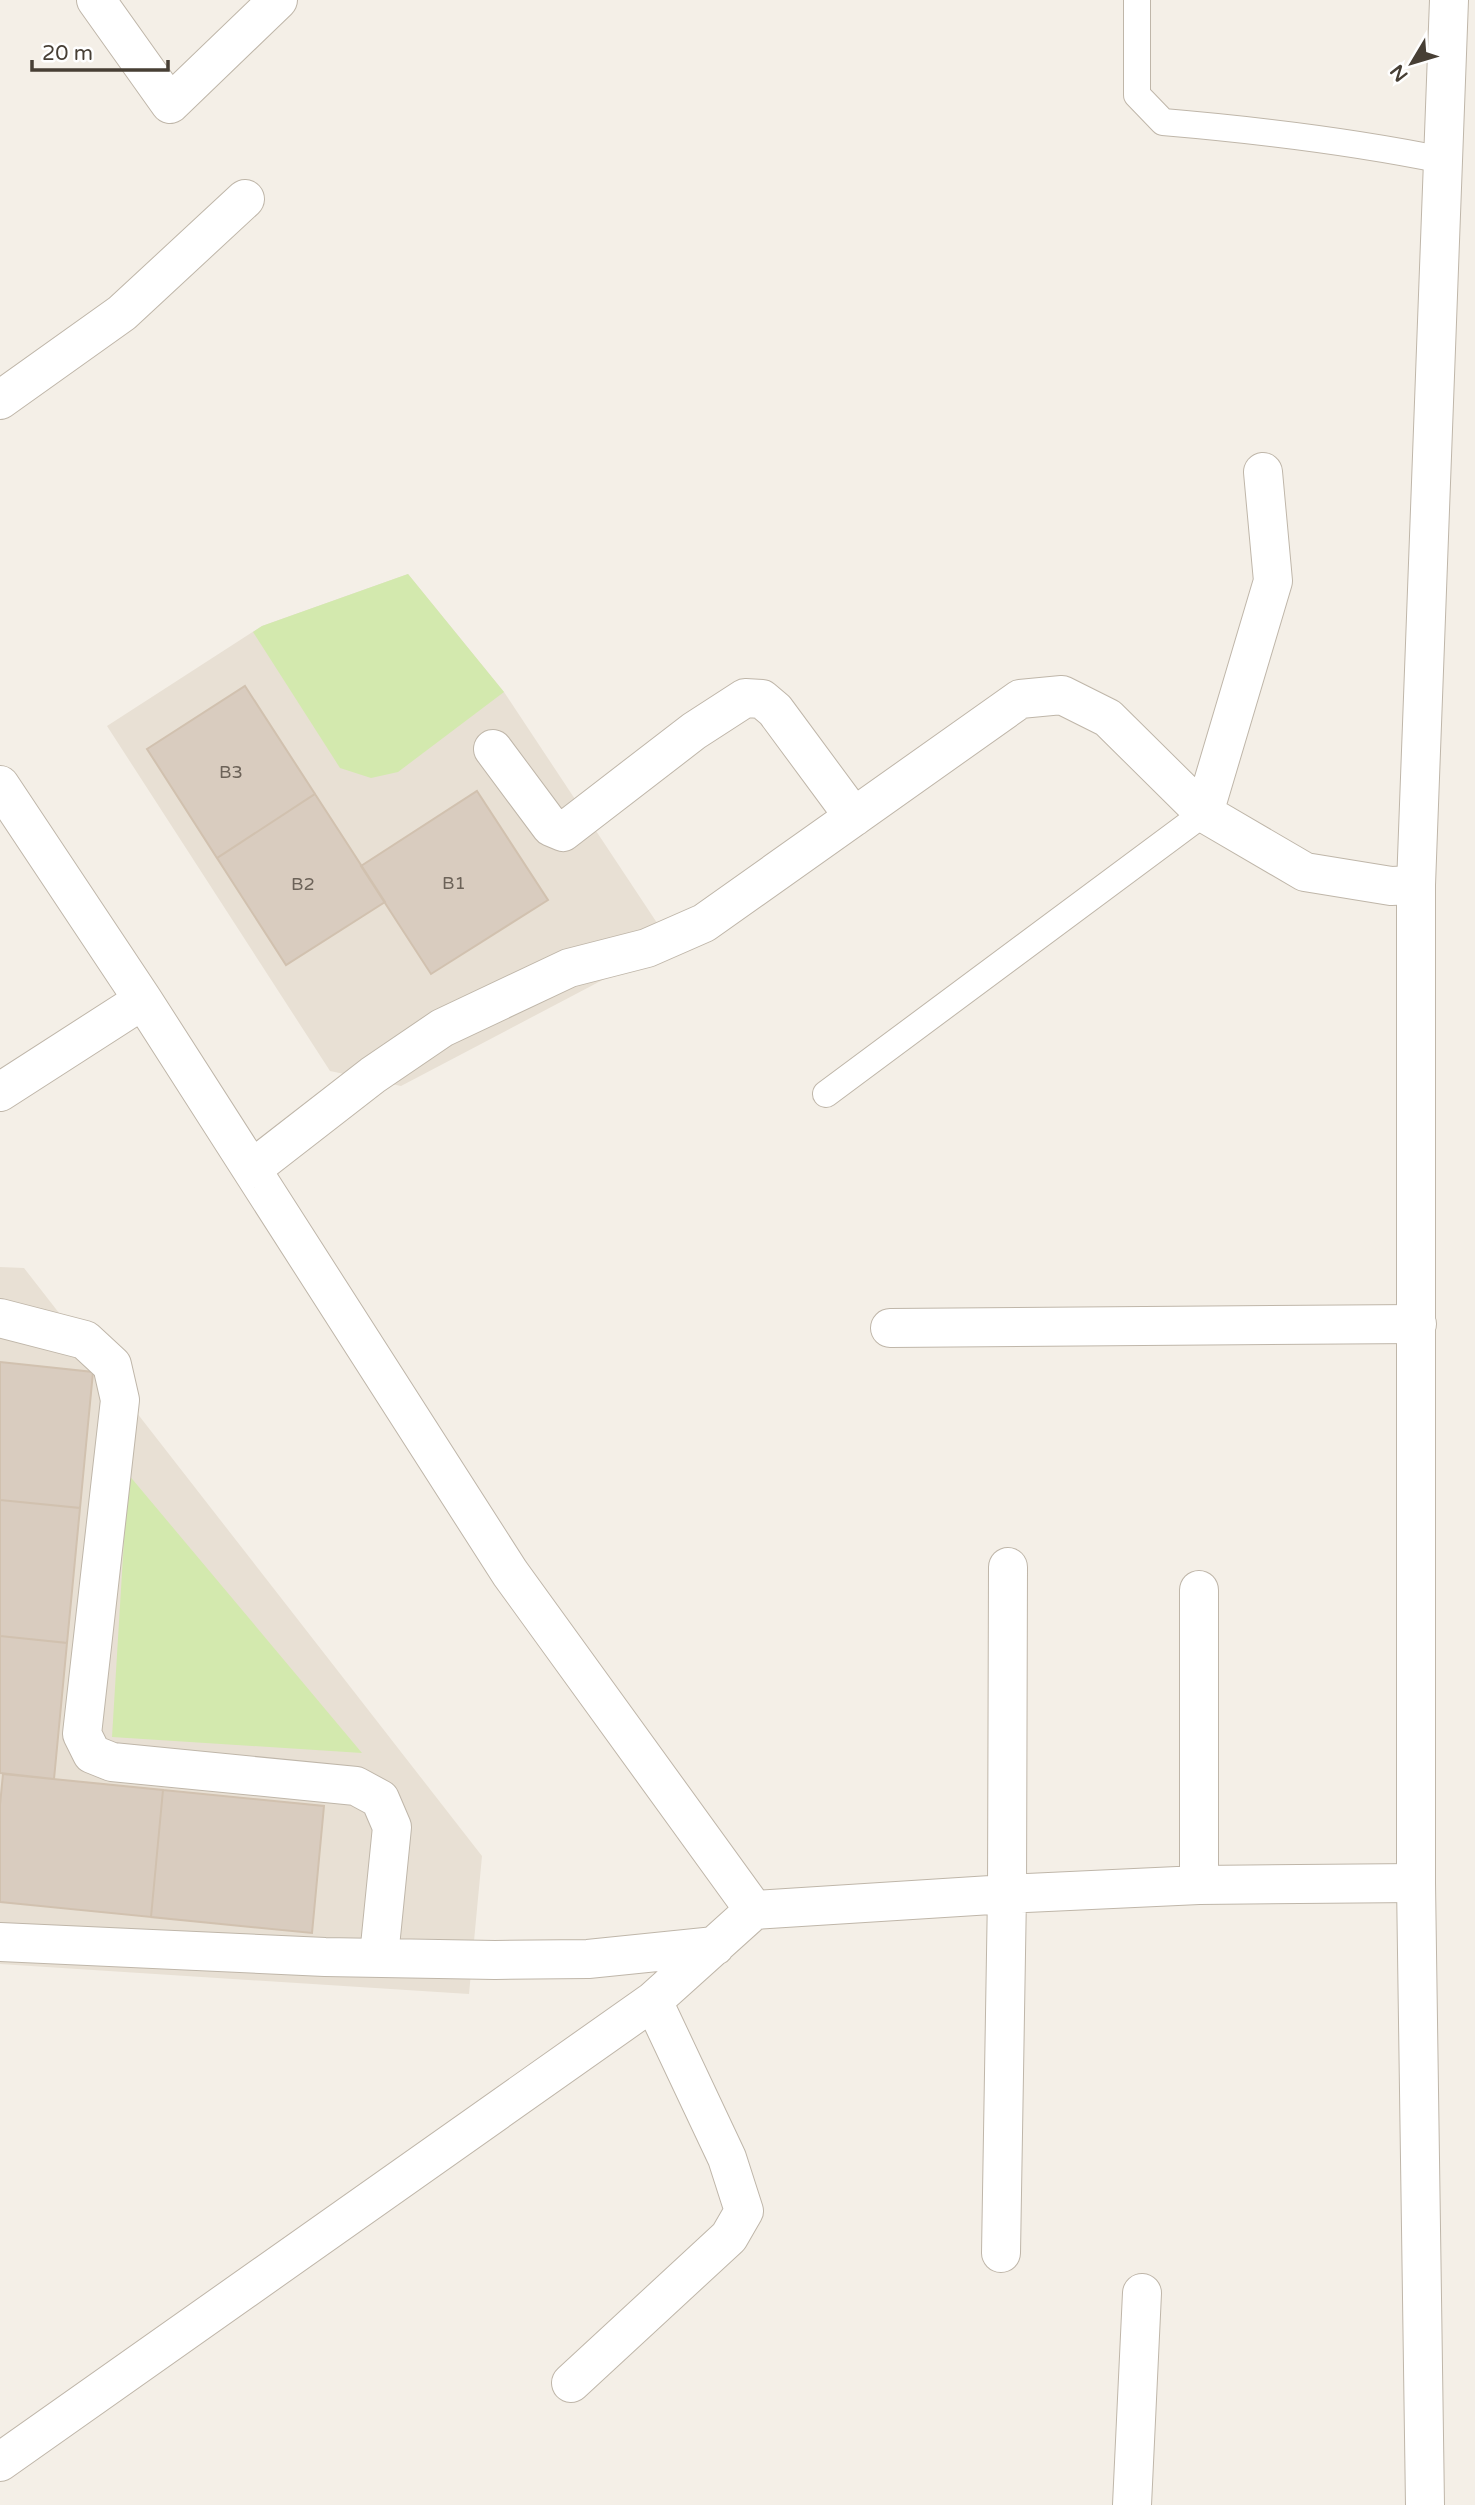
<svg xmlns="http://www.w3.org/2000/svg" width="1475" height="2505" viewBox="0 0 1475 2505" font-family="'Varela Round',sans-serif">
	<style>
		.residential { fill: #e8e0d4 }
		.green { fill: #d3e9ae }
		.building { fill: #d9ccbf; stroke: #d1c1af; stroke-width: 2 }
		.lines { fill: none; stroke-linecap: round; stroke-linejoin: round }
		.service-casing { stroke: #bfb6a9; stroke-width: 28 }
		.minor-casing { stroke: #bfb6a9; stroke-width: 40 }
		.tertiary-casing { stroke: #bfb6a9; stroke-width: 40 }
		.service { stroke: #fff; stroke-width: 26 }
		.minor { stroke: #fff; stroke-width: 38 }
		.tertiary { stroke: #fff; stroke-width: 38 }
		.labels { text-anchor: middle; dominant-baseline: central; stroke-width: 5; stroke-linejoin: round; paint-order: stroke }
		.number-label { font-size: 18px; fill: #6c6258 }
	</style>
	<rect width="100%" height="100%" fill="#f4efe7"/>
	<path class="residential" d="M408 574 504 692 671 944 401 1086 330 1071 107 726 262 626Z
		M0 1267 24 1268 482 1856 469 1994 0 1964Z"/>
	<path class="green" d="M408 574 504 692 398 772 371 778 340 768 253 632 262 626Z
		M128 1474 362 1753 112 1737Z"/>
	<path class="building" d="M245 686 315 794 217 858 147 749Z
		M477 791 548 900 431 974 361 866Z
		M315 794 385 902 286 965 217 858Z
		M0 1362 93 1372 80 1508 0 1500Z
		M0 1500 80 1508 67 1643 0 1636Z
		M0 1636 67 1643 54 1779 0 1773Z
		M3 1774 163 1790 151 1917 0 1902V1805Z
		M163 1790 324 1806 312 1933 151 1917Z"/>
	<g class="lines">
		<g class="service-casing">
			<path id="service" d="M1137 0V95L1163 122C1257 130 1350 141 1443 160
				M826 1094 1204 813"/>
		</g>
		<g class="minor-casing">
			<path id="minor" d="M96 0 170 104 278 0
				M0 400 122 313 245 199
				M493 749 551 827 563 832 694 731 745 698 762 699 775 710 854 817
				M0 785 143 1000 510 1573 754 1910
				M1204 813 1273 581 1263 472
				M0 1092 143 1000
				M252 1169 373 1075 442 1028 569 968 647 948 704 923 1020 699 1062 695 1108 718 1204 813 1305 872 1391 886 1416 885
				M0 1318 85 1340 112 1365 120 1400 82 1734 92 1754 112 1762 356 1786 380 1799 392 1827 379 1956
				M890 1328 1417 1324
				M1199 1885V1590
				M0 1942 325 1957 495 1960 588 1959 715 1946
				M1001 2253 1007 1894 1008 1567
				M571 2383 729 2237 744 2211 727 2158 653 2001
				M0 2462 653 2001 754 1910 1007 1894 1199 1885 1416 1883
				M1132 2505 1142 2293"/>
		</g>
		<g class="tertiary-casing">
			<path id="tertiary" d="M1425 2505 1416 1883V885L1449 0"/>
		</g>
		<use href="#service" class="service"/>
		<use href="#minor" class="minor"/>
		<use href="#tertiary" class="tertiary"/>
	</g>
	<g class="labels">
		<g class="number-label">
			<text x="231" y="772">B3</text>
			<text x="454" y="883">B1</text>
			<text x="303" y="884">B2</text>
		</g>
	</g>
	<g transform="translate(1412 63) rotate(232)" stroke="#ffffff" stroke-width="5" paint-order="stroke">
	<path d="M0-5L12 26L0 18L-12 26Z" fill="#473f35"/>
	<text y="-10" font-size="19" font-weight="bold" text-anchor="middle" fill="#473f35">N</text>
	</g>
	<path d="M32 60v10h136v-10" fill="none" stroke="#473f35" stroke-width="3.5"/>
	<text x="42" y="60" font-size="21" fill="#473f35" stroke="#ffffff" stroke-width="5" paint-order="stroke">20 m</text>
</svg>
